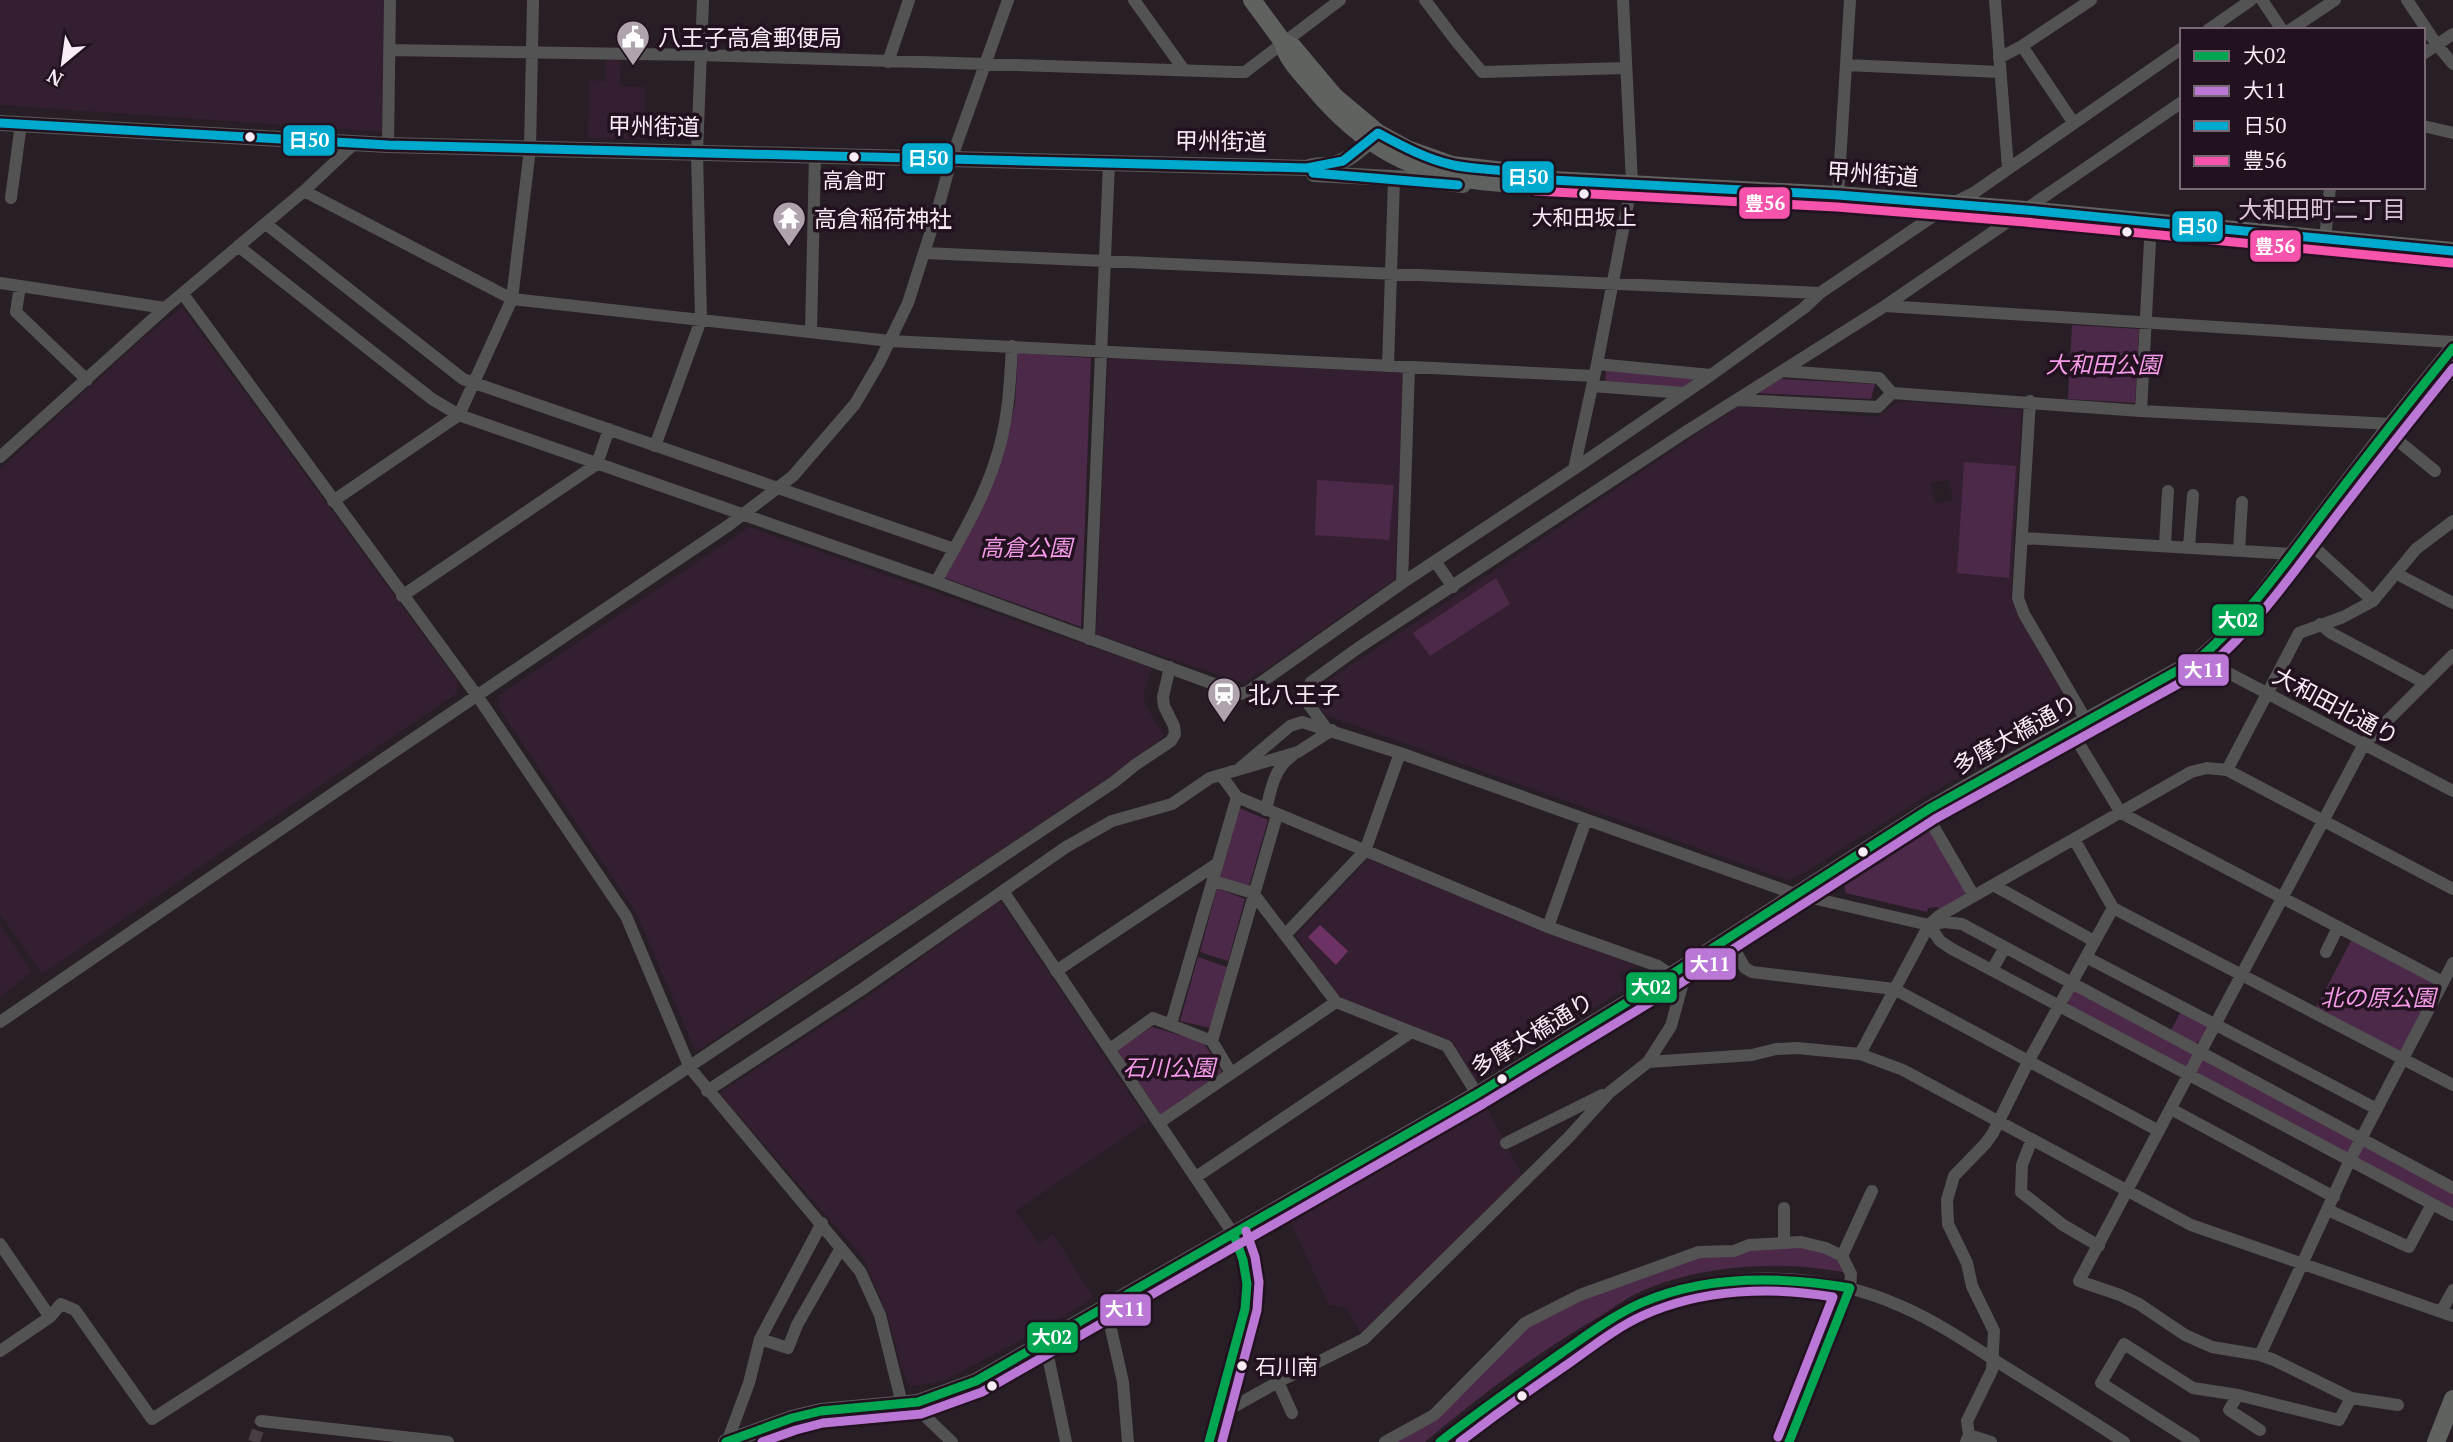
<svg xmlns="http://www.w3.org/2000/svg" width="2453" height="1442" viewBox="0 0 2453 1442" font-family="'PT Serif','Noto Sans JP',serif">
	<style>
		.built { fill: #331f30; fill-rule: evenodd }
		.green { fill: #4c2948 }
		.water { fill: #6c3265 }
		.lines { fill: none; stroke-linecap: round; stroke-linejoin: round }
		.minor-tunnel { stroke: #473e45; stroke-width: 12; stroke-dasharray: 12 6; stroke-linecap: butt }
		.minor { stroke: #535353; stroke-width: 12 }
		.major { stroke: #595b59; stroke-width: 16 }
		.highway { stroke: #606260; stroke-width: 18 }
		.bus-1-casing { stroke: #22111f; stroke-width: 14 }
		.bus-2-casing { stroke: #22111f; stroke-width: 14 }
		.bus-3-casing { stroke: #22111f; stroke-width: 14 }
		.bus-4-casing { stroke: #22111f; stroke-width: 14 }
		.bus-1 { stroke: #00a651; stroke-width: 9 }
		.bus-2 { stroke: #ba77d6; stroke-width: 9 }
		.bus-3 { stroke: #00a9ce; stroke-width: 9 }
		.bus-4 { stroke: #f653ac; stroke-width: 9 }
		.bus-dot { fill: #f8ecf6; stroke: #22111f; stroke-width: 2.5 }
		.labels { text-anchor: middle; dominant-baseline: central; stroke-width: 7; stroke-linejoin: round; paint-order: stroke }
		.bus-label { font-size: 21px; fill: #f8ecf6; stroke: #22111f }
		.poi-label { font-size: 23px; fill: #f8ecf6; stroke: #22111f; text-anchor: start }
		.street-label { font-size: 23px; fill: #f8ecf6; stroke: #22111f }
		.park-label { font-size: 23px; font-style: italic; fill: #f69be9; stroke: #22111f }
		.neighbourhood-label { font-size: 24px; fill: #dcc4d7; stroke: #22111f }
		.line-badge { stroke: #22111f; stroke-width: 2.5 }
		.badge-label { font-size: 19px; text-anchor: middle; font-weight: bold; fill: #fff }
	</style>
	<rect width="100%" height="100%" fill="#281f26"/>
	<path class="built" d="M0 0H384L383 132 0 105Z
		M605 54 621 55 620 86 645 87V139L588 138 589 80 606 81Z
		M182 307 458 682 457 693 42 974 0 914V469L142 339Z
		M1108 358 1404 373 1395 579 1264 671 1243 683 1096 634Z
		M1900 401 2022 410 2011 596 2073 707 2071 714 1923 798 1802 874 1787 880 1331 717 1325 715 1312 699 1313 690 1506 563 1740 405 1875 417ZM1949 480 1953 500 1935 503 1930 483ZM2063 691 2072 708 2070 714 2057 721 2045 703Z
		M749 527 1152 668 1144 692 1145 704 1164 735 1160 740 1108 779 696 1052 636 912 498 707 500 695Z
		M1368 859 1637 966 1619 974 1627 988 1476 1080 1452 1042 1336 996 1296 935Z
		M1000 900 1148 1121 1016 1211 1039 1244 1053 1234 1094 1298 1039 1331 945 1380 910 1387 902 1369 887 1314 864 1259 719 1093 870 995Z
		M0 924 32 972 0 997Z
		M1486 1106 1525 1181 1364 1339 1347 1308 1329 1305 1288 1217 1463 1116 1467 1117Z"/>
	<path class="green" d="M2072 325 2139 329 2135 403 2068 399Z
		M1018 353 1091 358 1081 627 945 578 1002 459 1015 404Z
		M1606 368 1700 376 1680 390 1605 384Z
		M1781 379 1875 384 1871 399 1758 393Z
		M1964 462 2016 466 2009 578 1957 573Z
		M1317 480 1394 485 1389 540 1315 535Z
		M1496 578 1510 604 1430 656 1413 633Z
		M1239 808 1268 820 1249 886 1220 877Z
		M1923 828 1931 829 1965 890V896L1940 910 1937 907 1928 908 1927 912 1846 893 1843 881Z
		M1217 888 1245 899 1228 961 1200 952Z
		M2354 935 2443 982 2403 1059 2314 1012Z
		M1198 957 1227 967 1210 1028 1180 1021Z
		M2078 990 2453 1191V1211L2069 1006 2068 1000 2071 993Z
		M2181 1011 2206 1024 2207 1028 2201 1041 2192 1044 2170 1032Z
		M1152 1027 1203 1042 1222 1072 1161 1115 1117 1050Z
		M1749 1245 1826 1248 1851 1274C1788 1259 1703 1264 1642 1291 1627 1297 1612 1309 1597 1318 1536 1354 1479 1396 1425 1442H1385L1434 1415 1525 1323 1676 1260Z"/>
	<path class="water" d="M1320 925 1348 951 1336 965 1308 937Z"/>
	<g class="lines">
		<path class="minor-tunnel" d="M254 1442 261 1421"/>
		<path class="minor" d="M1134 0 1184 70
			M1425 0 1456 41 1482 72 1626 68
			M1995 0 2008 168
			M2262 0 2282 30
			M2407 0 2437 45 2453 64
			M2208 30 2251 0
			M2290 30 2335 0
			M2022 46 2073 122
			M389 50 701 55 1234 72H1245L1340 0
			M2423 54 2453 34
			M1999 58 2022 46 2091 0
			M888 62 909 0
			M1846 65 1999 72
			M2423 126 2453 133
			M388 145 390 0
			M304 191 512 299 890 341 1594 376
			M1838 195 1850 0
			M11 198 21 124
			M266 224 463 379 954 549
			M2325 240 2330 187
			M238 246 432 399 459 415 936 582 1241 694 1249 691 1402 583 1574 469 1597 364 1632 183 1623 0
			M925 253 1820 293
			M0 283 165 308
			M20 286 16 312 87 380
			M183 294 478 697 626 916 690 1068 860 1271 880 1315 902 1404
			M1885 306 2453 342
			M811 332 815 155
			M1597 364 1711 375
			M1388 366 1394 179
			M1782 371 1879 378 1892 393 2141 411 2392 424
			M2430 376 2453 375
			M1592 386 1684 393
			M1738 400 1878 407 1892 393
			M2030 401 2018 598 2024 614 2086 720
			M2141 411 2151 222
			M2386 431 2435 471
			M655 446 701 320 697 152 703 0
			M0 457 165 308 304 191 355 143
			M1574 469 1711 375 1804 308 1820 293 1951 204 1975 192 2182 48
			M333 501 459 415 512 299 530 149 533 0
			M2022 538 2292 554
			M2304 538 2373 601
			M2165 545 2168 491
			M2189 547 2193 495
			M2239 550 2242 502
			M1435 561 1453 587
			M2397 574 2453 603
			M936 582C957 543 981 505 995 462 1008 424 1010 385 1012 346
			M1402 583 1409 367
			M402 596 597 464 609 429
			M2320 624 2331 633 2425 683
			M1089 639 1109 163
			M2200 658 2453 791
			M1326 728 1304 698 1311 682 1358 648 1687 431 1885 306 2182 102
			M2070 729 2121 813 2443 982
			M1240 768 1290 726 1302 722 1400 753 1795 894 1929 925 1944 922 1962 924 2453 1188
			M2227 770 2299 633 2343 617 2373 601 2416 549 2453 521
			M1221 775 1237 797 1548 927 1658 966 1671 975
			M1266 810C1271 789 1274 768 1293 755
			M1925 812 1974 896
			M2074 839 2113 908 2453 1085
			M1214 881 1253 893 1336 1002 1447 1046 1477 1094
			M1993 885 2094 941
			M1003 891 1234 1235 1243 1260 1247 1284 1245 1309 1209 1442
			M1929 925 1940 941 1952 949 2453 1215
			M1548 927 1586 820
			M1285 935 1365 851 1400 753
			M1728 938 1745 968 1752 972 1894 989 2159 1131
			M2326 952 2338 927
			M2086 957 2377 1109
			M1992 970 2005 947
			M1056 971 1218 863
			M0 1022 376 764 729 525 793 476 855 404 879 363 908 303 937 212 952 157 1008 0
			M1171 1024 1237 797
			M1212 1041 1277 815
			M1110 1049 1153 1018 1212 1041 1231 1073
			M1860 1054 1929 925 1939 916 2191 772 2207 768 2227 770 2453 889
			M1648 1062 1752 1055 1776 1049 1797 1048 1860 1054 1903 1070 2191 1225 2453 1316
			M707 1091 861 990 1066 847 1112 821 1172 804 1210 778 1298 752 1332 730
			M2171 1109 2334 1197
			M1160 1122 1336 1002
			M2032 1139 2022 1165 2021 1192 2063 1225 2099 1246
			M1506 1143 1602 1095
			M1196 1177 1410 1033
			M2328 1210 2409 1247 2432 1204
			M1784 1243V1208
			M0 1244 50 1317
			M1842 1256 1872 1191
			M1106 1307 1123 1382 1128 1442
			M2441 1312 2453 1290
			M760 1339 788 1348 797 1325 841 1248
			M1045 1342 1066 1442
			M0 1351 50 1317 61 1304 75 1310 152 1419C476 1212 794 996 1114 782L1135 765 1171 741 1175 734 1174 726 1164 706 1163 697 1170 667
			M2260 1355 2350 1160 2453 963
			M1278 1382 1292 1413
			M2238 1395 2229 1410 2260 1430
			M918 1402 927 1418 952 1442
			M2398 1405 2351 1398 2274 1360 2260 1355 2212 1347 2185 1335 2139 1304 2120 1295 2079 1281 2364 744 2453 655
			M1218 1406H1235L1278 1382 1364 1339 1568 1138 1610 1092 1648 1062 1671 1026 1682 986 1680 969
			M261 1421 448 1442
			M1969 1435 1991 1442
			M727 1442 749 1383 760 1339 822 1223
			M1385 1442 1434 1415 1525 1323 1580 1295 1699 1252 1734 1251 1749 1245 1801 1242 1826 1248 1842 1256 1851 1274 1850 1288 1789 1442
			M1440 1442C1480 1410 1522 1381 1564 1352 1591 1333 1619 1311 1650 1299 1731 1270 1825 1271 1903 1307 1937 1322 1968 1343 1999 1363 2041 1389 2083 1415 2124 1442
			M1966 1442 1969 1435 1967 1421 1992 1370 1994 1331 1972 1286 1967 1263 1948 1224 1947 1200 1954 1176 1986 1143 1993 1133 2028 1062 2113 908
			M2194 1442 2101 1383 2124 1344 2193 1388 2238 1395 2339 1420 2351 1398"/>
		<path class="major" d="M0 123 388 145 1307 168C1315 164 1321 166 1329 165 1349 162 1364 146 1378 133
			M1314 174 1412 179 1463 185
			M726 1442 792 1418 821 1411 918 1402 976 1381 1477 1094 1652 987 1929 809 2010 762 2200 658 2225 636 2252 607 2386 431 2453 348"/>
		<path class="highway" d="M1252 0 1283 42
			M1533 179C1519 185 1506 183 1491 182 1414 176 1361 145 1312 86 1300 72 1287 60 1283 42L1293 47 1335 97 1378 133 1407 149 1452 165 1522 173 1533 179 1838 195 2026 210 2453 251
			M2436 1442 2453 1399"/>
		<g class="bus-1-casing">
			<path id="bus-1" d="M726 1442 792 1418 821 1411 918 1402 976 1381 1477 1094 1652 987 1929 809 2200 658C2249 615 2285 563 2324 512 2366 457 2409 402 2453 348
				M1209 1442 1245 1309 1247 1284 1243 1260 1234 1235
				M1440 1442C1479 1411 1520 1383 1560 1354 1586 1336 1612 1316 1641 1303 1707 1274 1781 1276 1850 1288L1789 1442"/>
		</g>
		<g class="bus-2-casing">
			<path id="bus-2" d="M762 1442 796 1430 823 1423 921 1414 982 1392 1483 1104 1659 997 1935 819 2207 668C2255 627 2290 577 2328 527 2369 473 2411 420 2453 368
				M1222 1442 1257 1310 1259 1282 1255 1257 1246 1231
				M1460 1442C1495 1415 1531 1389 1568 1364 1592 1347 1617 1327 1644 1315 1702 1289 1772 1286 1833 1297L1778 1437"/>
		</g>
		<g class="bus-3-casing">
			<path id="bus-3" d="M0 123 388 145 1307 168 1343 161 1378 133C1402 146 1426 159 1453 165 1480 171 1507 167 1533 179L1838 195 2026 210 2453 251
				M1313 173 1458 185"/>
		</g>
		<g class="bus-4-casing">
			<path id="bus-4" d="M1535 191 1837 207 2025 222 2452 263"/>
		</g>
		<use href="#bus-1" class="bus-1"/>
		<use href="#bus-2" class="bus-2"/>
		<use href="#bus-3" class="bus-3"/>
		<use href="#bus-4" class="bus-4"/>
	</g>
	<defs>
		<g id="civic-pin" transform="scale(1.75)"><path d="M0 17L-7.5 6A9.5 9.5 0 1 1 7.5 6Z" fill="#afa4ad" stroke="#22111f"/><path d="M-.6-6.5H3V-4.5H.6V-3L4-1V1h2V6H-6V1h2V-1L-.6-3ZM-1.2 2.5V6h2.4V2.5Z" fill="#fff"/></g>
		<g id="temple-pin" transform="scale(1.75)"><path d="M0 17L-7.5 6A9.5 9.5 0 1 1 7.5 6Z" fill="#afa4ad" stroke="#22111f"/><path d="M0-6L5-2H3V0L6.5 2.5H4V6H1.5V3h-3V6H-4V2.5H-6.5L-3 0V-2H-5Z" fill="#fff"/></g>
		<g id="station-pin" transform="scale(1.75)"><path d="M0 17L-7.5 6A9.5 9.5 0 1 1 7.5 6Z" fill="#afa4ad" stroke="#22111f"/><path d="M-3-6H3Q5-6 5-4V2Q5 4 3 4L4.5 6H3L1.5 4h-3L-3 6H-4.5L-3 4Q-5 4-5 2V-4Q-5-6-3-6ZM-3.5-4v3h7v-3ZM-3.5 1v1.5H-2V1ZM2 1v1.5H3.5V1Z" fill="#fff"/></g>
	</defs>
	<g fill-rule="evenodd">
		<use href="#civic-pin" x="633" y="37"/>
		<use href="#temple-pin" x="789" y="218"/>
		<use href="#station-pin" x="1224" y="694"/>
	</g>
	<g class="bus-dot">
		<circle cx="250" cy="137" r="6"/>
		<circle cx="854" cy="157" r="6"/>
		<circle cx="1584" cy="194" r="6"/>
		<circle cx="2127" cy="232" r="6"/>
		<circle cx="1863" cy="852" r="6"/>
		<circle cx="1502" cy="1079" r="6"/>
		<circle cx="1242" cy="1366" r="6"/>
		<circle cx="992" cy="1386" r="6"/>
		<circle cx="1522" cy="1396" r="6"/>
	</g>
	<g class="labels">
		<g class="bus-label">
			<text x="854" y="180">高倉町</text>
			<text x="1584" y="217">大和田坂上</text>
			<text x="1255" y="1366" text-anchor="start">石川南</text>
		</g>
		<g class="poi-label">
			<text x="658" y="37">八王子高倉郵便局</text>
			<text x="814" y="218">高倉稲荷神社</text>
			<text x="1248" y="694">北八王子</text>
		</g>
		<g class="street-label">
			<text transform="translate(654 126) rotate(1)">甲州街道</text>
			<text transform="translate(1221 141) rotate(1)">甲州街道</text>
			<text transform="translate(1873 174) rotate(4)">甲州街道</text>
			<text transform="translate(2336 706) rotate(28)">大和田北通り</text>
			<text transform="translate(2015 734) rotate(-29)">多摩大橋通り</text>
			<text transform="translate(1532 1034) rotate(-31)">多摩大橋通り</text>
		</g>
		<g class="park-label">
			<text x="2103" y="364">大和田公園</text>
			<text x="1026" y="547">高倉公園</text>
			<text x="2378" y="997">北の原公園</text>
			<text x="1169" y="1067">石川公園</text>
		</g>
		<g class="neighbourhood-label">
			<text x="2322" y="209">大和田町二丁目</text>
		</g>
	</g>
	<g class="line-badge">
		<rect x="282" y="124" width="54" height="33" rx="7" fill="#00a9ce"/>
		<rect x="901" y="142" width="53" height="33" rx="7" fill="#00a9ce"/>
		<rect x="1501" y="160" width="54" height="34" rx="7" fill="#00a9ce"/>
		<rect x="1738" y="186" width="53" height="34" rx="7" fill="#f653ac"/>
		<rect x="2171" y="210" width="53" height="33" rx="7" fill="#00a9ce"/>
		<rect x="2249" y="229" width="53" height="34" rx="7" fill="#f653ac"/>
		<rect x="2211" y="603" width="54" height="34" rx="7" fill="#00a651"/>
		<rect x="2177" y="653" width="53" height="34" rx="7" fill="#ba77d6"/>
		<rect x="1684" y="947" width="53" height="34" rx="7" fill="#ba77d6"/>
		<rect x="1625" y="971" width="53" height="33" rx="7" fill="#00a651"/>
		<rect x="1099" y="1293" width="53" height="34" rx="7" fill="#ba77d6"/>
		<rect x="1026" y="1321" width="53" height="33" rx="7" fill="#00a651"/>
	</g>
	<g class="badge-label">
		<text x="309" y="147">日50</text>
		<text x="928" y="165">日50</text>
		<text x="1528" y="184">日50</text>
		<text x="1765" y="210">豊56</text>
		<text x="2197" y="233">日50</text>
		<text x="2275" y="253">豊56</text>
		<text x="2238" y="627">大02</text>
		<text x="2204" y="677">大11</text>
		<text x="1710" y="971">大11</text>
		<text x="1651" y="994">大02</text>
		<text x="1125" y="1316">大11</text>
		<text x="1052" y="1344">大02</text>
	</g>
	<rect x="2180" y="28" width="245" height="161" fill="#22111f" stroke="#786975" stroke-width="2"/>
	<rect x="2194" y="51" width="35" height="10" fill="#00a651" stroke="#786975" stroke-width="2"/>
	<text x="2243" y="63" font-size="21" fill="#f8ecf6">大02</text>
	<rect x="2194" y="86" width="35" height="10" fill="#ba77d6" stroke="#786975" stroke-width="2"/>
	<text x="2243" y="98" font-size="21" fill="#f8ecf6">大11</text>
	<rect x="2194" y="121" width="35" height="10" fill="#00a9ce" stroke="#786975" stroke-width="2"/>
	<text x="2243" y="133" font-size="21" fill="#f8ecf6">日50</text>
	<rect x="2194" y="156" width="35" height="10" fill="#f653ac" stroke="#786975" stroke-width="2"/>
	<text x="2243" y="168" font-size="21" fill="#f8ecf6">豊56</text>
	<g transform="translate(63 63) rotate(209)" stroke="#22111f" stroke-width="5" paint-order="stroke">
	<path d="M0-5L12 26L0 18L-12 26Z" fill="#f8ecf6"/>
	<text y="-10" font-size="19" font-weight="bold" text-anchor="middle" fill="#f8ecf6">N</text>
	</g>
</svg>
